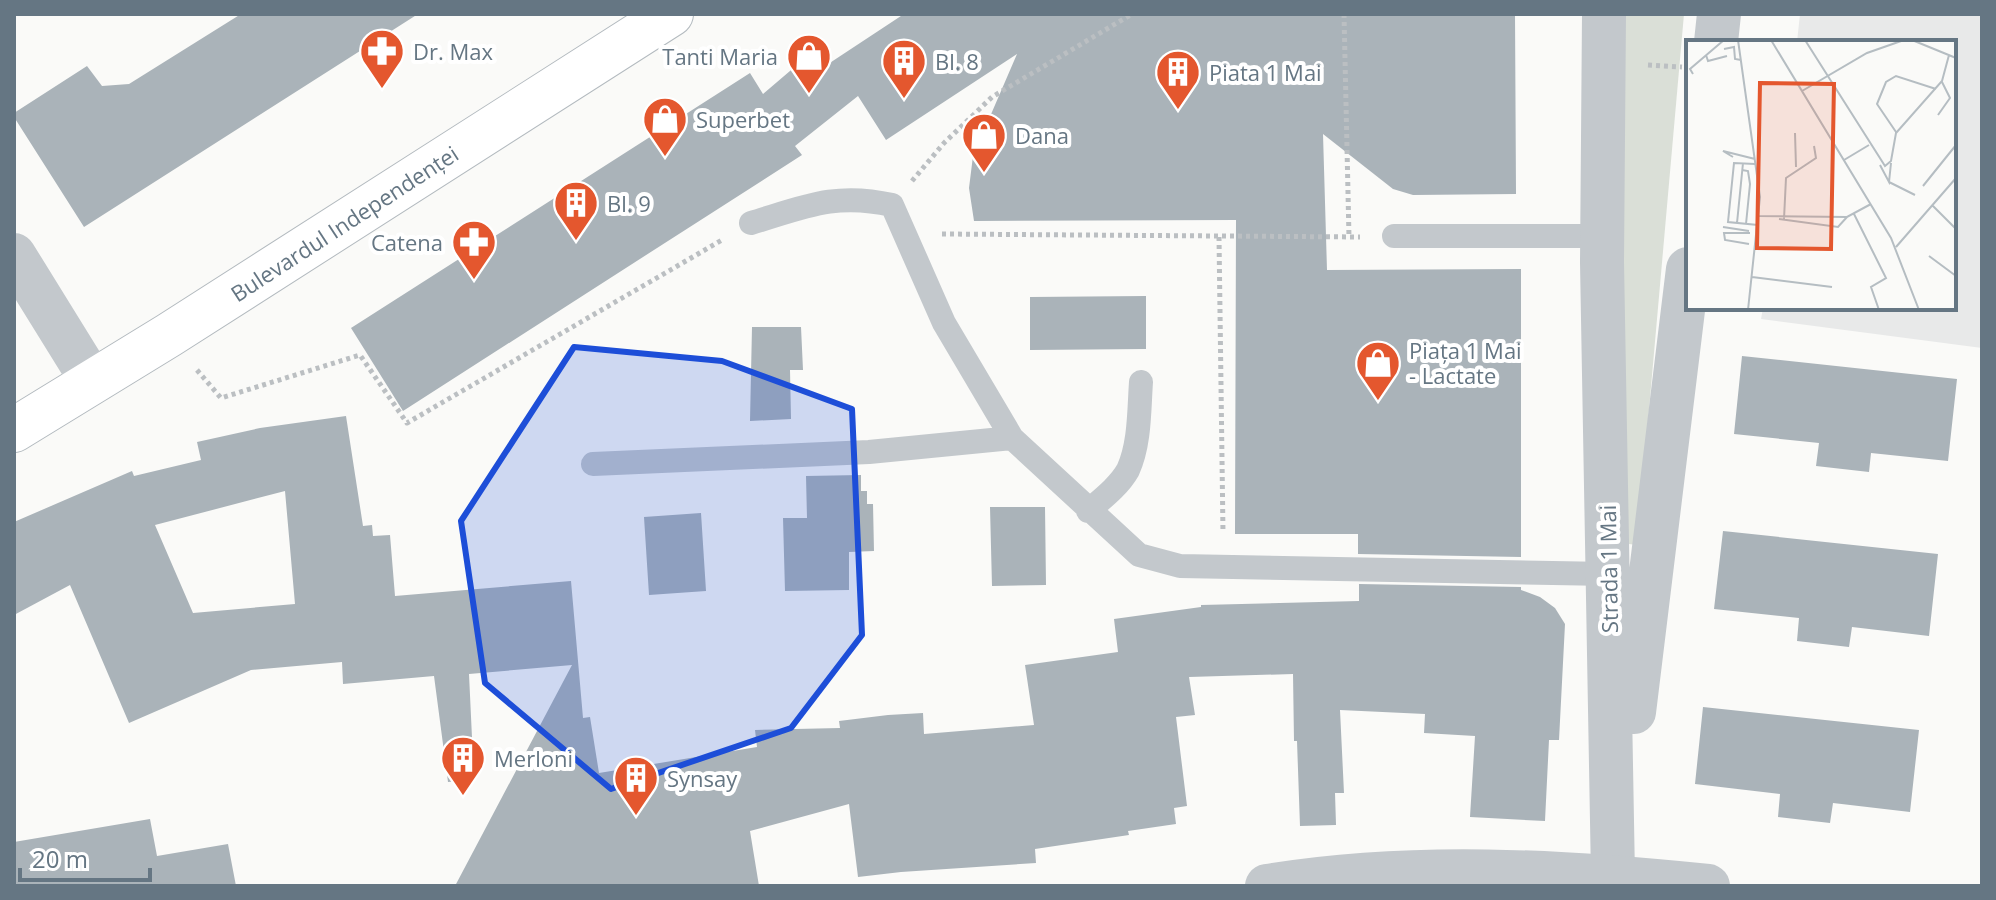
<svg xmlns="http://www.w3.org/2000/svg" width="1996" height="900" viewBox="0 0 1996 900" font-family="'Open Sans',sans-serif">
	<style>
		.built { fill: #e8e9e9 }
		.green { fill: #dadfd7 }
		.building { fill: #aab3b9; fill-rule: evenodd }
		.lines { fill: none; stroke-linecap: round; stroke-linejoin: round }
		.secondary-casing { stroke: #b3babf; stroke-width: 46 }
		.path { stroke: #bbbfc2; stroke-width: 5; stroke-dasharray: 4 4; stroke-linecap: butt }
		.service { stroke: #c3c8cc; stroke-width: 24 }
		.minor { stroke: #c3c8cc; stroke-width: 44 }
		.tertiary { stroke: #c3c8cc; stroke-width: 44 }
		.secondary { stroke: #fff; stroke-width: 44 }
		.marked { fill: #1d4ed8; fill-opacity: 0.2; stroke: #1d4ed8; stroke-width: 6; stroke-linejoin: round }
		.labels { text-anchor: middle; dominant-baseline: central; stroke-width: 8; stroke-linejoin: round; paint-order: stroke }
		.poi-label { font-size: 22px; fill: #657683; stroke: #fff; text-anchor: start }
		.street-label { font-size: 22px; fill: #657683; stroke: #fff }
		.inset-road { fill: none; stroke: #b5bdc2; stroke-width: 2 }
		.view { fill: #e4572e; fill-opacity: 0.15; stroke: #e4572e; stroke-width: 4 }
		.inset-edge { fill: none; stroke: #657683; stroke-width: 4 }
	</style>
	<rect width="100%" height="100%" fill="#fafaf8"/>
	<path class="built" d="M1800 14H1982V348L1761 319 1763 308H1954V42H1797Z"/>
	<path class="green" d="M1623 14H1684L1637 545 1621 543Z"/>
	<path class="building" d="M241 14H418L84 227 14 117V113L87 66 102 86 129 84Z
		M904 14H1515L1516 194 1413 195 1393 189 1323 134 1327 270 1521 269V557L1358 554V534H1235L1236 220 974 221 969 188 973 156 1017 54 886 140 858 96 795 146 802 155 403 411 351 328 750 73 763 94 804 59 813 74Z
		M1146 296V349L1030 350V297Z
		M752 327H801L803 370H790L791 419 750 421Z
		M1742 356 1957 379 1948 461 1871 453 1869 472 1816 466 1819 443 1734 434Z
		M346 416 363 526 372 525 373 536 390 535 395 596 571 581 583 718 590 717 599 773 757 747 755 730 840 728 839 721 888 715 923 713 924 734 1034 725 1025 665 1118 652 1114 619 1201 607V605L1359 601V584L1521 587V590L1540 597 1555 608 1565 624 1559 740H1549L1545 821 1470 817 1475 736 1424 733 1425 714 1340 710 1344 793H1335L1336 825 1300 826 1297 741H1294L1293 674 1189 677 1195 715 1176 717 1187 806 1174 808 1176 824 1128 831 1129 835 1035 849 1036 863 901 872 858 877 849 804 750 831 759 886H455L572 665 469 674 474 780 448 782 434 676 343 684 342 662 251 670 129 723 70 585 14 615V522L132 471 134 476 201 460 197 442 260 428ZM285 491 295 604 193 613 155 525Z
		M861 475V491H867V504H873L874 551 849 552V590L785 591 783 518H807L806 476Z
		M990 507H1045L1046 585 992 586Z
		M701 513 706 591 649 595 644 517Z
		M1723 531 1938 554 1929 636 1852 627 1849 647 1797 641 1799 618 1714 609Z
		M1703 707 1919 730 1910 812 1833 803 1830 823 1778 817 1780 794 1695 784Z
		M150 819 157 856 228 844 236 886H14V842Z"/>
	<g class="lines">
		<g class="secondary-casing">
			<path id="secondary" d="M14 430 169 335 671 14"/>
		</g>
		<path class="path" d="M1344 14 1349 237
			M1648 65 1682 67
			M912 181 944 143 992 97 1132 14
			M942 234 1360 237
			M1219 237 1223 533
			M197 370 221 398 360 355 407 423 722 240"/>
		<path class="service" d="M751 223C804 207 835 192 892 205L944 323 1012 438 1139 555 1180 566 1609 574
			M1394 236H1602
			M593 464 869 452 1012 438
			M1088 511C1102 499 1119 486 1128 470 1140 444 1139 410 1141 382"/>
		<path class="minor" d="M1604 14 1602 262 1613 877
			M1716 42 1719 14
			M14 255 92 381
			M1634 712 1688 269"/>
		<path class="tertiary" d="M1267 886C1414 862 1560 871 1708 886"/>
		<use href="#secondary" class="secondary"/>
	</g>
	<path class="marked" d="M574 347 722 361 852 409 862 635 791 728 611 789 485 683 461 521Z"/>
	<defs>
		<g id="pharmacy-pin" transform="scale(2.3)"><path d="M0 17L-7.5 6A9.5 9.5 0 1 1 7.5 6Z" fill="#e4572e" stroke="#fff"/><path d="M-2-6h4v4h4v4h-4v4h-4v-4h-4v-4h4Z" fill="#fff"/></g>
		<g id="shop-pin" transform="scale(2.3)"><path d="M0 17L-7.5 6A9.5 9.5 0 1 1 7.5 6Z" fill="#e4572e" stroke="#fff"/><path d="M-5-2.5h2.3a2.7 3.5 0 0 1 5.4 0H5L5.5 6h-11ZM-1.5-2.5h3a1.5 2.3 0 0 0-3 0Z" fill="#fff"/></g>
		<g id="building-pin" transform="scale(2.3)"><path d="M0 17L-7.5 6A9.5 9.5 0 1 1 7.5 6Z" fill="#e4572e" stroke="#fff"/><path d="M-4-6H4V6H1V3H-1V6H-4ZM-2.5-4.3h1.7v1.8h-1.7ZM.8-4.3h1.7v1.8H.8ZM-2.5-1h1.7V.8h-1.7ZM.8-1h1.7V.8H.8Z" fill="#fff"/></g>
	</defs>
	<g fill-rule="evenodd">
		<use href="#pharmacy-pin" x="382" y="51"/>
		<use href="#shop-pin" x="809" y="56"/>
		<use href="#building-pin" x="904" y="61"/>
		<use href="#building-pin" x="1178" y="72"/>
		<use href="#shop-pin" x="665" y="119"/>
		<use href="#shop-pin" x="984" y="135"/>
		<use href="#building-pin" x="576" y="203"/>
		<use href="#pharmacy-pin" x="474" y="242"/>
		<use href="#shop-pin" x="1378" y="363"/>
		<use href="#building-pin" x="463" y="758"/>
		<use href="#building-pin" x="636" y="778"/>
	</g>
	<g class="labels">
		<g class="poi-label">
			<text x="413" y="51">Dr. Max</text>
			<text x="778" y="56" text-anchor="end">Tanti Maria</text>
			<text x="935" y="61">Bl. 8</text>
			<text x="1209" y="72">Piata 1 Mai</text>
			<text x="696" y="119">Superbet</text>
			<text x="1015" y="135">Dana</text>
			<text x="607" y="203">Bl. 9</text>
			<text x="443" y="242" text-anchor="end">Catena</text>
			<text x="1409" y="350">Piața 1 Mai<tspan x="1409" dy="25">- Lactate</tspan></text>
			<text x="494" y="758">Merloni</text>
			<text x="667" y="778">Synsay</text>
		</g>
		<g class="street-label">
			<text transform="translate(344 223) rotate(-33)">Bulevardul Independenței</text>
			<text transform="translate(1608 569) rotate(-91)">Strada 1 Mai</text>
		</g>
	</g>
	<g transform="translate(1686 40)">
		<rect width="270" height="270" fill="#fafaf8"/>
		<path class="inset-road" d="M52 0 74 157 62 270M85 0 205 198 233 270M119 0 199 126 205 121 210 93 256 41 263 15M226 0 270 18M38 9 48 7 49 19 55 20M20 15 22 21 41 16M7 34 4 29 38 0M116 51 181 13 218 0M252 75 264 58 256 42M210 92 191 64 200 42 210 36 250 49M109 93 110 127M47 117 37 111 69 119M158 120 183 105M69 124 48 123 42 182 72 185M194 125 203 142 205 123M56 130 62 131 64 144 60 184M203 142 229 155M237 146 270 105M247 166 270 189M168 174 200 238 185 247 193 270M73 176 161 177 185 164M93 179 152 187 161 177M98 179 100 138 130 118 128 106M51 183 57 123M37 187 63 191M63 204 39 200 38 193H64M210 207 270 138M243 216 270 236M66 237 146 247"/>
		<path class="view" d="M74 43 148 44 145 209 71 208Z"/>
		<rect width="270" height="270" class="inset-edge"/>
	</g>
	<rect width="1996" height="900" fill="none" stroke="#657683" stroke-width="32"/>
	<path d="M20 868v12h130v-12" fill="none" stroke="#657683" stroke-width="4"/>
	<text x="32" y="868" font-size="24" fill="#657683" stroke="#ffffff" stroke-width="6" paint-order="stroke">20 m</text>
</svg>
